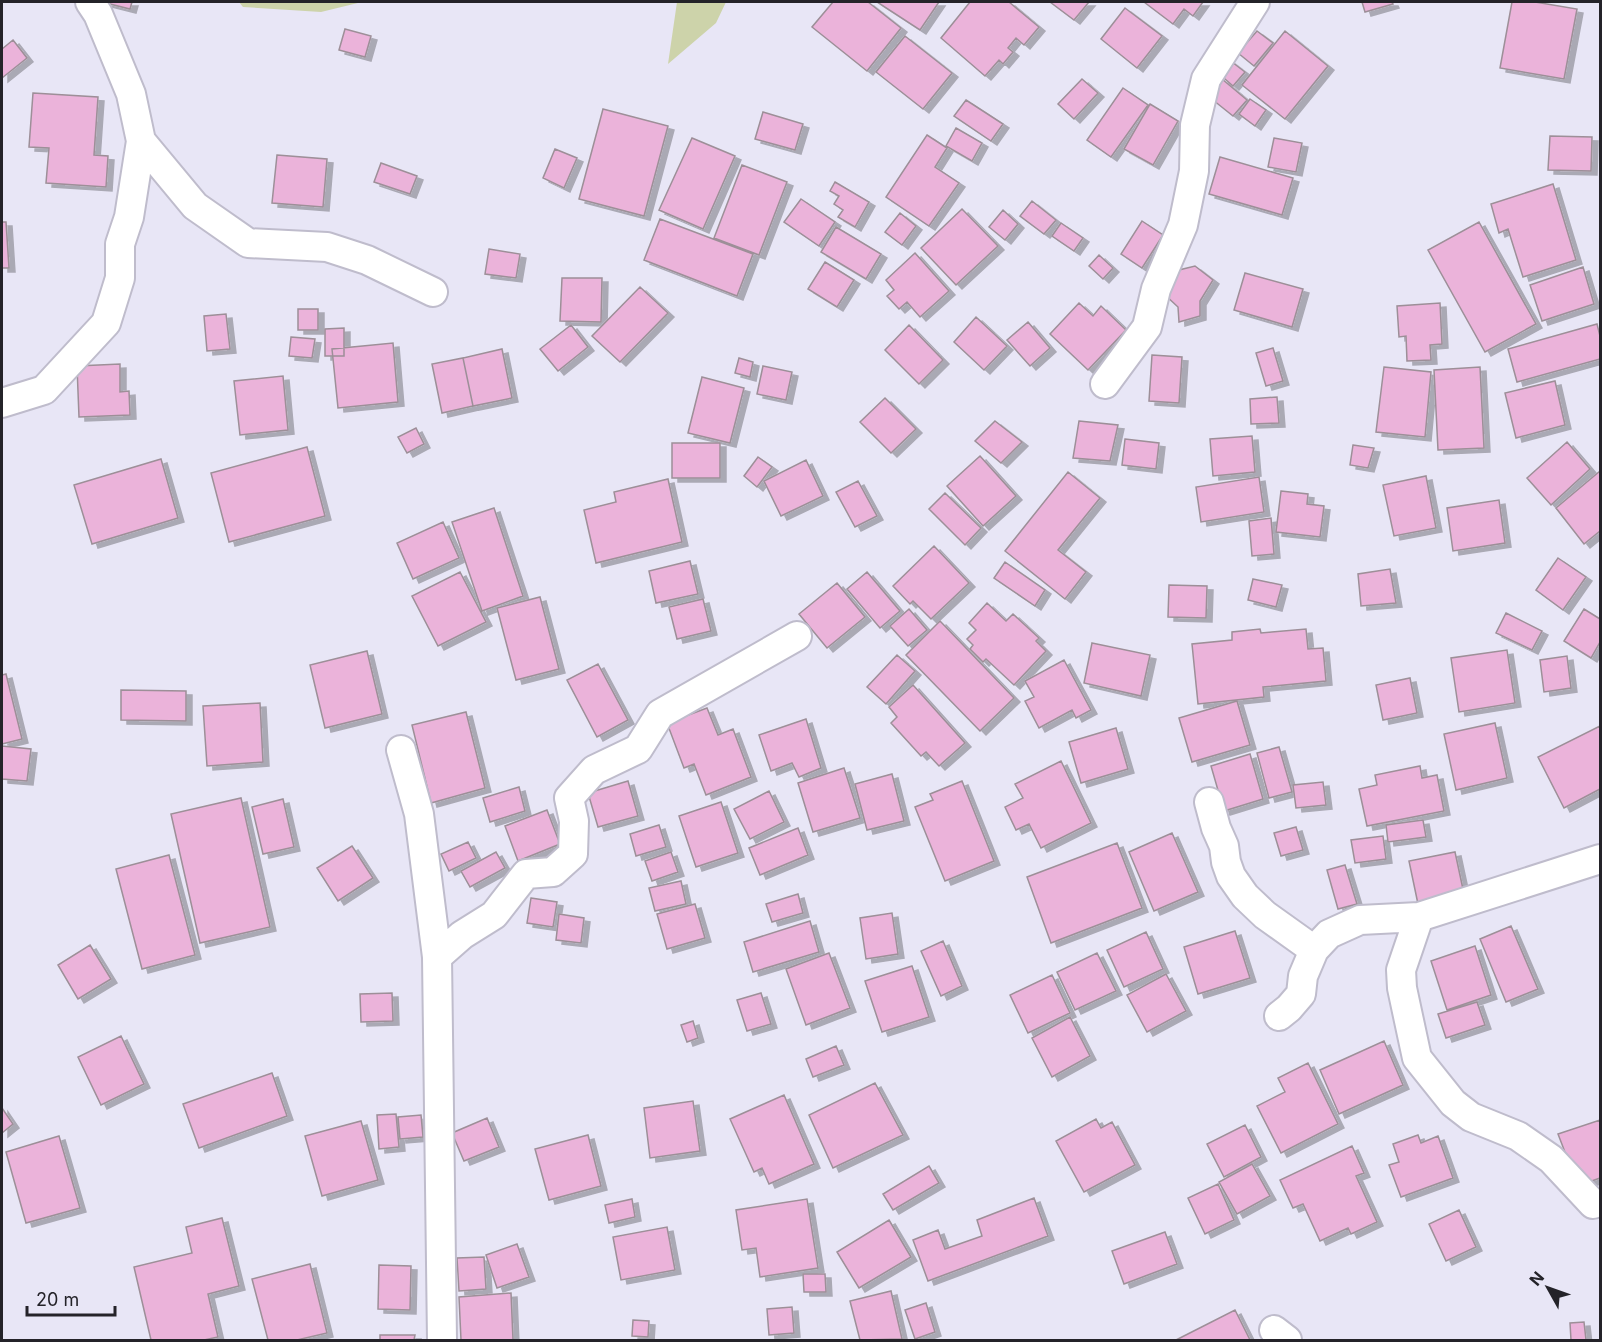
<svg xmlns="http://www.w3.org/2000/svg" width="1602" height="1342" viewBox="0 0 1602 1342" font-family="Inter,sans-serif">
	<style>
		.green { fill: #cdd3aa }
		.building { fill: #ebb3da; stroke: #9d8f98; stroke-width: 1.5; filter: url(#shadow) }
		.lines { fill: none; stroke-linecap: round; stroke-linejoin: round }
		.street-casing { stroke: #bfbccc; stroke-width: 32 }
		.street { stroke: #fff; stroke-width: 28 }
	</style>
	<defs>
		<filter id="shadow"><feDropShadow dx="6" dy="4" stdDeviation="0" flood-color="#0004"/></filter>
	</defs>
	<rect width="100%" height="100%" fill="#e8e6f6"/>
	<path class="green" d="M239 2H362L321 12 243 7Z
		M677 2H726L716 23 668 64Z"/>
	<path class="building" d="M102 2H132L130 9Z
		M833 2H868L901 28 867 71 812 27Z
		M877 2H939L920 30Z
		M970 2H1009L1039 27 1024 45 1016 38 1008 48 1013 52 1003 64 999 60 985 76 941 38Z
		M1050 2H1089L1074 20Z
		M1144 2H1203L1193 16 1184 9 1173 24Z
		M1362 2H1392L1393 4 1365 12Z
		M1512 2H1535L1577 9 1564 79 1500 68Z
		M1125 8 1162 36 1137 68 1101 39Z
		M345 29 371 36 365 57 339 50Z
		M1257 31 1273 43 1254 66 1238 53Z
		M1285 31 1328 66 1285 119 1242 85Z
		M905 36 952 73 923 109 876 72Z
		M13 40 27 58 2 78V49Z
		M1228 59 1245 72 1233 86 1217 72Z
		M1082 79 1098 93 1074 119 1058 104Z
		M1222 79 1247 100 1233 116 1208 96Z
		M1123 88 1148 105 1111 157 1087 140Z
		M33 93 98 97 94 155 108 156 106 187 46 183 49 148 29 147Z
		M1250 99 1266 110 1255 126 1239 114Z
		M966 100 1003 124 991 141 954 116Z
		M1150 104 1178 121 1153 165 1124 149Z
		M603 109 668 126 644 216 579 199Z
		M763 112 803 124 795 150 755 139Z
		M956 128 982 143 972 161 946 146Z
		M927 135 947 148 935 167 959 183 929 226 886 197Z
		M1550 136 1592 137 1591 171 1548 170Z
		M692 138 735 156 703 229 659 210Z
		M1274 138 1302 143 1296 172 1268 167Z
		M555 149 577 158 564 188 543 178Z
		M277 155 327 159 323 207 272 203Z
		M1220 157 1293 178 1282 215 1209 194Z
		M381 163 417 176 410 194 374 182Z
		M742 165 787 182 759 255 714 238Z
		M835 182 869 202 855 227 838 217 843 210 834 204 839 196 830 191Z
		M1553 184 1576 260 1523 277 1508 229 1499 233 1491 204Z
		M801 199 835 222 819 246 784 222Z
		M1032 201 1056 220 1044 234 1020 216Z
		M962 209 998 246 956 285 921 248Z
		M1003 210 1018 224 1005 240 989 227Z
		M900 213 916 226 902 245 885 232Z
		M660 219 753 254 737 296 644 260Z
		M1142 221 1163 235 1142 268 1121 254Z
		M2 222H6L9 268H2Z
		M1479 222 1536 324 1485 352 1428 250Z
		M1061 223 1083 238 1074 251 1052 236Z
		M836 227 881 254 866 279 821 252Z
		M489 249 520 254 516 278 485 274Z
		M915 253 949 291 920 317 907 302 899 309 887 296 894 290 886 280Z
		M1099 255 1113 268 1103 279 1089 266Z
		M825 262 854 280 837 307 808 289Z
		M1195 266 1213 280 1200 301V316L1179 322 1178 307 1163 293 1175 271Z
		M1583 267 1594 304 1542 321 1530 285Z
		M1245 273 1303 289 1292 327 1234 310Z
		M562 278H602L601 322 560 321Z
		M640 287 668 313 620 362 592 336Z
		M1079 303 1093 316 1101 306 1126 330 1088 370 1050 334Z
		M1440 303 1442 344 1430 345 1431 360 1407 361 1406 336 1399 337 1397 306Z
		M298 309H318V330H298Z
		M226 314 230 349 207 351 204 316Z
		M976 317 1007 346 984 370 954 342Z
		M1028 322 1050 348 1030 366 1007 340Z
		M1597 324 1600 336V359L1517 382 1508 349Z
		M571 325 588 347 558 371 540 349Z
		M909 325 943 360 919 384 885 350Z
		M344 328V356H325V329Z
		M291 337 315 339 312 358 289 356Z
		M393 343 398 402 338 408 332 349Z
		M1273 348 1283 381 1266 386 1256 353Z
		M502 349 512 398 473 406 463 358Z
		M1152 355 1182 357 1179 403 1149 401Z
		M463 358 473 406 442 413 432 364Z
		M739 358 753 362 750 377 735 373Z
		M120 364V392L129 391 130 415 79 417 77 366Z
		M763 366 792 372 786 400 757 394Z
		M1384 367 1431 372 1425 437 1376 432Z
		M1480 367 1484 448 1438 450 1434 370Z
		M283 376 288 430 240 435 234 381Z
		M702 377 744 388 730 443 688 433Z
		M1555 381 1565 425 1516 438 1505 393Z
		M1277 397 1279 423 1251 424 1250 399Z
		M885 398 916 429 891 453 860 422Z
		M995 421 1022 442 1001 463 975 441Z
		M1079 421 1118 425 1110 461 1073 458Z
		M416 428 424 444 407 453 398 437Z
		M1252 436 1255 472 1213 476 1210 439Z
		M1125 439 1159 443 1156 469 1122 465Z
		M1567 442 1590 469 1551 505 1527 478Z
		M672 443H720V478H672Z
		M1353 445 1374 448 1368 468 1350 465Z
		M307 447 325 516 229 542 211 473Z
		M980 456 1016 496 983 526 947 486Z
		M758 457 772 467 757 487 744 476Z
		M161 459 178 518 92 544 74 485Z
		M806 460 823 496 781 516 764 481Z
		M1600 471V531L1584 544 1556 508Z
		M1068 472 1100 498 1058 550 1086 572 1065 599 1005 551Z
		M1426 476 1436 528 1394 536 1383 485Z
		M1259 477 1264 512 1201 522 1196 487Z
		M668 479 682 542 596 563 584 510 616 502 614 492Z
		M858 481 877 516 855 527 836 492Z
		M1281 491 1308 494 1307 504 1324 506 1320 537 1276 532Z
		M945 493 981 528 965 545 929 509Z
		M1499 500 1505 543 1453 551 1447 508Z
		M494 508 523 596 482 611 452 522Z
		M1271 518 1274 554 1252 556 1249 521Z
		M443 522 459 558 413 579 397 543Z
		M934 546 969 583 931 619 913 601 910 604 893 586Z
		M1558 558 1586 577 1563 610 1536 590Z
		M690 561 698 594 656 603 649 571Z
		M1005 562 1045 590 1035 606 994 578Z
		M1390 569 1396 603 1361 606 1358 574Z
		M460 572 486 622 438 646 412 596Z
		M867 572 900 611 880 628 847 589Z
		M1253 579 1282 585 1276 607 1248 600Z
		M837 583 865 617 827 648 799 614Z
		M1169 585 1207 586 1206 618 1168 617Z
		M540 597 559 669 516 680 497 608Z
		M703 599 711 631 677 639 669 607Z
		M987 603 1006 621 1013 614 1039 638 1036 641 1046 651 1014 685 986 659 983 662 970 649 973 645 967 639 976 630 969 623Z
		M909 609 927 630 908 646 890 626Z
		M1584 609 1600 619V642L1591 658 1564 641Z
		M1506 613 1542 631 1532 650 1496 633Z
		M940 621 1014 698 980 731 906 655Z
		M1260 629 1261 633 1306 629 1308 649 1323 648 1326 681 1263 687 1264 697 1198 704 1192 644 1232 640V632Z
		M1092 643 1150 655 1141 696 1084 683Z
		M1507 650 1515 703 1459 712 1451 658Z
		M367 651 382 714 325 728 310 665Z
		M897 655 915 671 886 704 867 687Z
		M1567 656 1571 688 1544 692 1540 660Z
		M1064 660 1091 710 1076 718 1072 710 1039 728 1025 701 1034 697 1025 681Z
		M598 664 628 720 597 737 567 680Z
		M6 674 22 739 2 744V675Z
		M1410 678 1417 713 1383 720 1376 685Z
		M913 685 965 743 939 766 926 752 921 756 891 723 897 717 889 707Z
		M121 690 186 691V721L121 720Z
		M1237 701 1250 745 1192 762 1179 718Z
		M260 703 263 762 207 766 203 706Z
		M707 708 718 735 733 729 751 777 706 795 694 764 684 768 667 723Z
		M466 712 485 788 431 803 412 725Z
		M806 719 821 768 799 777 792 763 771 771 759 735Z
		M1495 723 1507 778 1456 790 1444 734Z
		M1600 726V789L1564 808 1538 757Z
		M1116 728 1128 769 1081 783 1069 742Z
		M2 746 31 749 27 781 2 779Z
		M1279 747 1292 792 1269 798 1257 753Z
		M1250 754 1263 799 1224 811 1211 766Z
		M1061 761 1091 823 1041 848 1029 824 1016 830 1005 807 1023 798 1015 784Z
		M1420 766 1422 778 1437 775 1444 811 1367 826 1359 789 1377 785 1375 775Z
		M844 768 860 818 813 832 798 783Z
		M892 774 904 821 867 830 855 784Z
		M628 781 638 816 598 827 588 793Z
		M962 781 994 861 945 881 915 807 933 800 930 794Z
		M1323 782 1326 805 1296 808 1293 785Z
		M519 787 525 811 490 822 483 798Z
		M769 791 784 822 750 839 734 809Z
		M241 798 270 927 200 943 171 814Z
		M283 799 294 847 263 854 252 807Z
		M721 802 738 853 696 867 679 816Z
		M547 810 560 844 518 861 505 826Z
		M1423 820 1426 837 1388 842 1386 825Z
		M659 825 666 847 636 856 630 834Z
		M1296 827 1303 850 1281 856 1274 833Z
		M798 828 808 855 760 875 749 848Z
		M1172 833 1198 892 1154 911 1129 852Z
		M1383 836 1386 859 1355 863 1351 840Z
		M468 842 476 858 449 871 441 854Z
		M1117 843 1142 908 1051 943 1027 877Z
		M352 846 373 878 338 901 317 868Z
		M496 852 505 868 470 887 461 871Z
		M671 852 678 872 652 881 645 861Z
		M1455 852 1464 894 1418 904 1409 861Z
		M169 855 195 955 142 969 116 869Z
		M1345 865 1357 904 1338 909 1327 870Z
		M681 881 686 904 655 911 649 888Z
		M798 894 803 913 772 922 766 904Z
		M531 898 557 902 553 927 527 923Z
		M695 904 705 938 667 949 657 914Z
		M892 913 898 954 866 959 860 918Z
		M559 914 584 918 581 943 556 940Z
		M810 921 819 952 753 972 744 942Z
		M1511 926 1538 989 1506 1002 1480 939Z
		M1235 931 1250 978 1198 994 1184 947Z
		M1146 932 1163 969 1124 987 1107 950Z
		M943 941 962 986 941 996 921 951Z
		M90 945 111 979 78 999 58 965Z
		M1475 946 1491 995 1447 1010 1431 961Z
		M829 953 850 1008 806 1025 786 969Z
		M1097 953 1116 991 1075 1010 1057 972Z
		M912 966 929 1017 882 1032 865 981Z
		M1166 974 1186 1011 1147 1032 1127 995Z
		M1052 975 1070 1013 1028 1033 1010 995Z
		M392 993 393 1021 361 1022 360 994Z
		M761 993 771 1024 747 1031 737 1000Z
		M1477 1002 1485 1025 1446 1038 1438 1014Z
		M1070 1017 1090 1056 1052 1077 1032 1038Z
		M693 1021 698 1038 687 1042 681 1025Z
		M121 1036 144 1084 101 1105 78 1057Z
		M1384 1041 1403 1085 1339 1114 1320 1070Z
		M836 1046 844 1065 813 1077 806 1059Z
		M1308 1063 1338 1124 1281 1153 1257 1106 1285 1092 1278 1078Z
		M272 1073 287 1116 199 1148 183 1104Z
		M875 1083 903 1135 833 1168 809 1115Z
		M784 1095 814 1164 769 1184 762 1168 754 1172 730 1119Z
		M693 1101 700 1151 650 1158 644 1108Z
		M2 1108 13 1124 2 1133Z
		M396 1114 399 1147 379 1149 377 1115Z
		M421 1115 423 1137 400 1139 398 1117Z
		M487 1118 499 1147 464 1161 452 1133Z
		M1096 1119 1101 1128 1112 1122 1135 1165 1084 1192 1056 1141Z
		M1600 1120V1178L1578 1186 1558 1134Z
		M361 1121 378 1180 322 1196 305 1136Z
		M1245 1125 1261 1157 1224 1177 1207 1144Z
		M588 1135 601 1186 549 1200 535 1149Z
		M1418 1135 1421 1143 1438 1136 1453 1178 1401 1197 1389 1165 1399 1162 1393 1144Z
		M59 1136 80 1208 26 1223 6 1152Z
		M1352 1146 1364 1173 1356 1176 1377 1222 1351 1234 1348 1228 1320 1241 1303 1204 1293 1208 1280 1180Z
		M1252 1164 1270 1196 1237 1214 1219 1182Z
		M929 1166 939 1183 893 1210 883 1194Z
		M1218 1184 1234 1220 1205 1234 1188 1198Z
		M1034 1198 1048 1236 928 1281 913 1240 938 1230 945 1249 982 1236 977 1220Z
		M632 1199 635 1217 609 1223 605 1205Z
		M807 1199 818 1268 760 1277 756 1248 742 1250 736 1210Z
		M1459 1210 1476 1247 1446 1261 1429 1224Z
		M222 1218 239 1286 208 1294 218 1337 204 1340H151L134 1267 192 1253 186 1227Z
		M889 1220 911 1257 859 1288 837 1252Z
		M667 1227 675 1270 621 1280 613 1237Z
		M1165 1232 1177 1264 1124 1284 1112 1251Z
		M517 1244 529 1277 497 1288 486 1255Z
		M484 1257 486 1289 459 1291 457 1258Z
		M310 1264 327 1333 297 1340H268L252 1279Z
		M379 1265 411 1266 410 1310 378 1309Z
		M803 1274H825L826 1292H804Z
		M891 1291 902 1339 860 1340 850 1301Z
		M511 1293 513 1340H461L459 1297Z
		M926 1303 935 1332 915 1339 905 1310Z
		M792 1307 794 1333 769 1335 767 1309Z
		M1235 1310 1250 1340H1176Z
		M633 1320 649 1321 648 1337 632 1336Z
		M1584 1322 1586 1340H1571L1570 1323Z
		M380 1335H415L414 1340H380Z"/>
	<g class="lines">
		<g class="street-casing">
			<path id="street" d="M90 2 98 14 131 94 141 141 195 206 248 243 327 247 367 260 433 292
				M1105 384 1147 327 1156 289 1183 225 1194 171 1195 125 1206 79 1255 2
				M2 403 44 390 106 323 120 278V244L129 217 141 141
				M401 750 419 814 437 957 442 1340
				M1209 802 1216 828 1224 846 1226 862 1231 876 1245 896 1265 915 1314 950
				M1419 917 1401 970 1402 988 1417 1058 1453 1103 1471 1117 1518 1136 1551 1159 1593 1204
				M437 957 462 935 494 915 526 874 553 872 573 854 574 821 569 798 594 770 638 749 660 714 797 636
				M1279 1016 1289 1008 1301 994 1303 976 1314 950 1329 934 1360 920 1419 917 1600 859
				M1274 1330 1287 1340"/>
		</g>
		<use href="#street" class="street"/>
	</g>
	<rect width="1602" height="1342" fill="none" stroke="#242329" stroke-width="6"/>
	<g transform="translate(1548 1288) rotate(310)" stroke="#e8e6f6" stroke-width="4.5" paint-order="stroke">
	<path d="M0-4.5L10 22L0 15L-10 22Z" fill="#242329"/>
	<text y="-9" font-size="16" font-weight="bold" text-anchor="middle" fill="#242329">N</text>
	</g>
	<path d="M27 1306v9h88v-9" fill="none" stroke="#242329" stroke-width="3"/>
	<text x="36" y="1306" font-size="18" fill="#242329" stroke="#e8e6f6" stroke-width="4.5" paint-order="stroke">20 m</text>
</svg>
